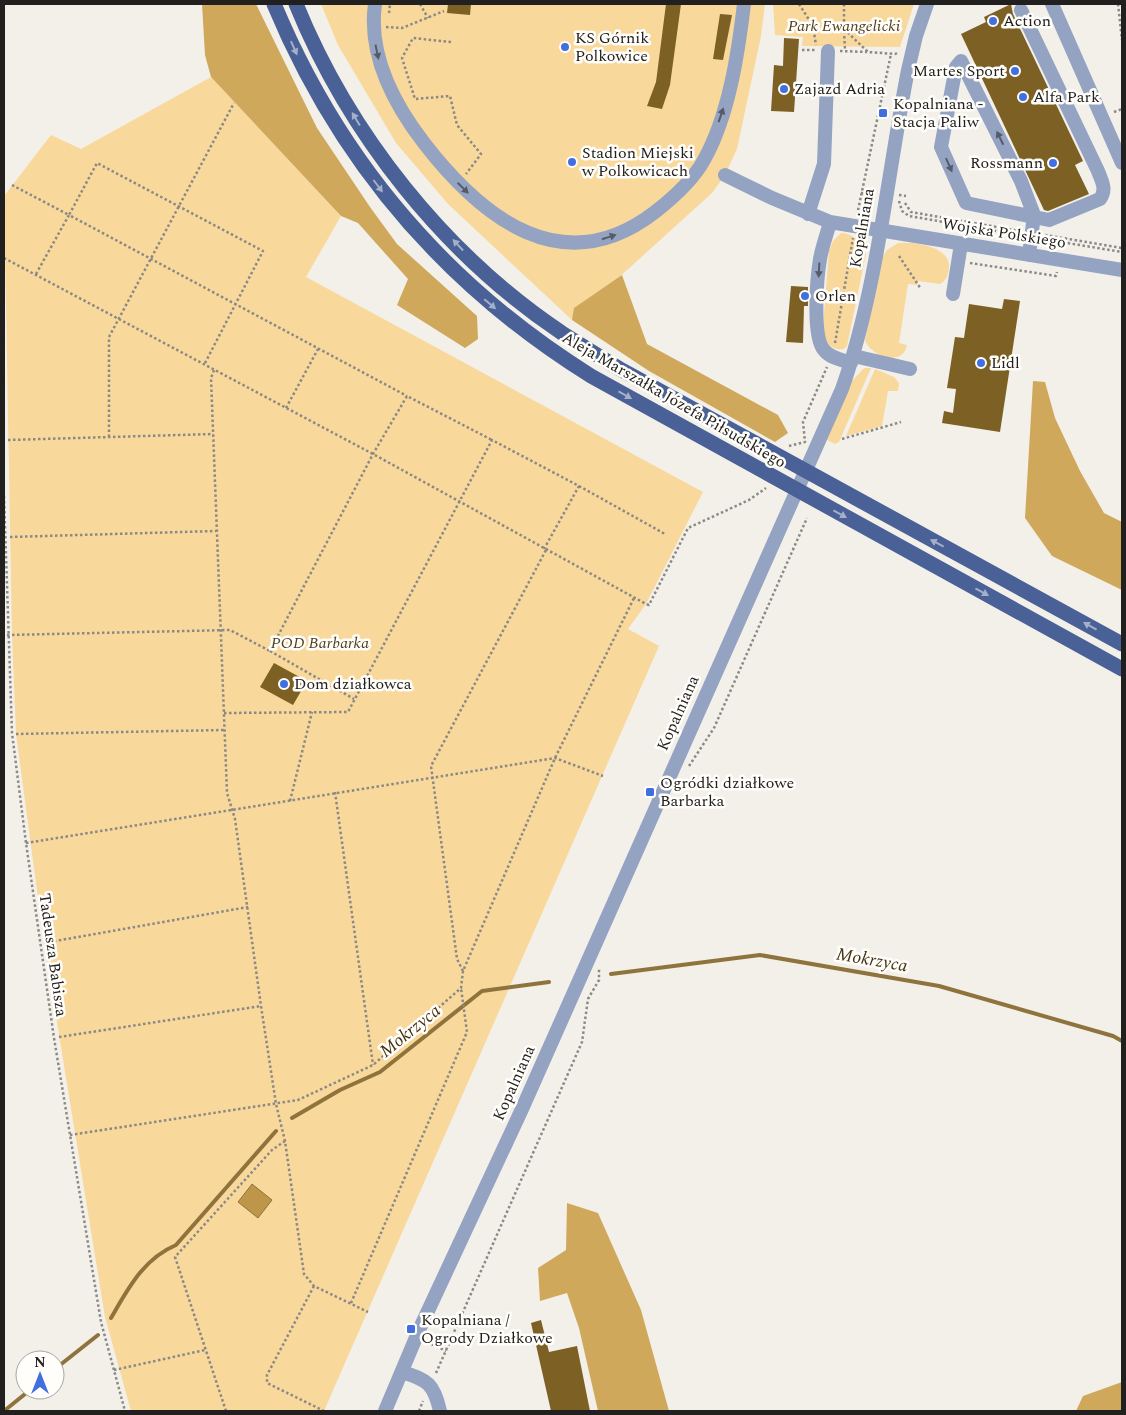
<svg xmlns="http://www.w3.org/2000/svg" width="1126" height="1415" viewBox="0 0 1126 1415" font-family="Spectral,serif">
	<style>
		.green { fill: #f9d89b }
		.forest { fill: #d0a85b }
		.water { fill: #be9649; stroke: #8f733c }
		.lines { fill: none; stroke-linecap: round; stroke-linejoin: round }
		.stream { stroke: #8f733c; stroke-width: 4 }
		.building { fill: #7d6024 }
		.path { stroke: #8b8985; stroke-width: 2.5; stroke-dasharray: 2.5 2.5; stroke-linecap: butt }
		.minor { stroke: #94a3c2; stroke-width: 14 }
		.major { stroke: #496197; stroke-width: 15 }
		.oneway { fill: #a4b0c9 }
		.oneway2 { fill: #555b68 }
		.poi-dot { fill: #416fe0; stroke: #fffefb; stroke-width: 2 }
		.labels { text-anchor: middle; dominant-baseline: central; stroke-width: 5; stroke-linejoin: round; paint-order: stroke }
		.poi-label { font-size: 16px; fill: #21201e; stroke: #fffefb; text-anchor: start }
		.park-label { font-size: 16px; font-style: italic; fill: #51401e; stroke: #fffefb }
		.street-label { font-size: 16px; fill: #21201e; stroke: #fffefb }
		.water-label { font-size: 18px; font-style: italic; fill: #433210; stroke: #fffefb }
	</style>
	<rect width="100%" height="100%" fill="#f3f0ea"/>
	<path class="green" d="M321 4H765L761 36 737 149 725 175 712 193 572 320 448 204 396 143 338 45Z
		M773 4H914L900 47 802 46 803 37 775 35Z
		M211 77 341 216 306 277 703 492 646 604 628 629 659 646 324 1411H131L105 1317 44 943 16 734 12 635 4 196 51 135 81 149Z
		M841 233C854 233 861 243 866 254L847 346C841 354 828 347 824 338 823 334 824 329 823 326L829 251 833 241Z
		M898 243C914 242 951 246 949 268 948 275 947 280 940 284L918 281 917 285 908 284 899 343 907 345C903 368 870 356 865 340L881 259 887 250Z
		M864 368H871L839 442 835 444 827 440 851 382Z
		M875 369 894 377 899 383 898 391H888L882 426 846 436Z"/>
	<path class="forest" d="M202 4H256L317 128 370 207 397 244 477 316 478 339 465 348 397 305 408 279 358 223 341 216 211 77 205 55Z
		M622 275 647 344 778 415 788 433 775 442 649 371 572 320 574 308Z
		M1033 381 1045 382 1055 418 1080 471 1104 513 1122 522V590L1052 556 1025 518Z
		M567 1203 598 1213 641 1310 669 1411H598L579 1328 567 1293 540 1301 538 1268 566 1250Z
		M1122 1382V1411H1076L1083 1396Z"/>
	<path class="water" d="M252 1184 272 1200 258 1218 238 1202Z"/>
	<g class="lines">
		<path class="stream" d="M611 974 760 955 939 986 1113 1036 1122 1041
			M292 1118 340 1090 380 1072 482 991 549 982
			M111 1318C128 1289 143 1259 176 1245L276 1131
			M55 1369 98 1335
			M4 1411 30 1390"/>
	</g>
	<path class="building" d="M448 4H471L470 15 447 13Z
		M666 4H681L670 85 662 109 647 106 656 82Z
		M1011 4 1013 14 1083 161 1075 165 1089 194 1048 211 1044 210 961 34 986 22 984 17Z
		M720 14 732 15 723 60 713 59Z
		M784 38 799 39 794 112 771 111 774 65 783 66Z
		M791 286 808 287V306H804L803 343 786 342Z
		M1004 299 1020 301 1000 432 942 423 944 411 953 413 956 389 947 388 955 337 964 338 969 304 1002 309Z
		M274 663 307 681 293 705 260 687Z
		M541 1320 549 1352 577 1346 590 1411H551L531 1323Z"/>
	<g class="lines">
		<path class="path" d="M420 4 428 18
			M799 4 813 26 816 45
			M844 4V29L868 52 895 54 899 52
			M1118 4 1122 40
			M389 13 390 4
			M386 27 402 28 444 11
			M844 31 845 50
			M451 42 413 38 402 58 415 99 450 96 457 125 481 154 466 174
			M802 50H817
			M840 51 867 52
			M1114 112 1122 109
			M12 185 69 215 97 163 263 251 204 365
			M866 189 874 191
			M861 193 875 195
			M899 195 906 196
			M899 201 902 211 909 216 1020 235
			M905 203 911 212 1020 231
			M857 215 891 54
			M1045 235 1122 248
			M1043 239 1122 252
			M899 256 921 289
			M4 258 373 454 646 604 649 605 688 528 749 500 766 488
			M970 263 1056 276 1057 272
			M36 274 69 215 407 396
			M835 343 853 238
			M214 370 211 378 227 793 235 819 261 1006 276 1104 285 1141 304 1274 314 1286 368 1312
			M286 408 318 349
			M109 437V337L234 103
			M842 439 901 422
			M8 440 213 434
			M789 446 805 442 803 422 827 367
			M579 486 665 534
			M4 496 12 733 26 843 54 1038 101 1322 125 1411
			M10 537 216 531
			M7 635 230 630 270 651 373 454 407 396 492 440
			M270 651 354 699
			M224 713 348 712 492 440 579 486 544 549
			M16 734 224 730
			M689 766 714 728 807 518
			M335 792 373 1065
			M290 801 312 712
			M26 843 555 758 603 776
			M44 943 248 907
			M463 971 457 959 431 766 546 550
			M59 1037 261 1006
			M70 1135 298 1100 373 1065 461 988 463 971 555 758 634 598
			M314 1286 267 1375V1383L324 1411
			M351 1303 467 1032 461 988
			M427 1342 446 1351
			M114 1370 205 1350
			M436 1373 582 1042 588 999 599 980V968
			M226 1411 175 1257 272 1150 285 1141
			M419 1411 423 1401"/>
		<path class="minor" d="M375 4C368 54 394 104 424 143 482 218 563 283 655 212 673 198 693 180 704 160 729 115 738 54 744 4
			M1052 4 1122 163
			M1021 10 1098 171C1102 182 1107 189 1100 199L1049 220 966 203 941 147 956 67 961 61 1021 181 1034 215 1029 255
			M725 175 772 198 830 222 1122 270
			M808 214 824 164 828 51
			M830 222C827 234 822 247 820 259 817 277 812 337 824 350 830 358 842 360 851 363
			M953 294 961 244
			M854 356 910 369
			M402 1372C428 1380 434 1384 440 1411
			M385 1411 420 1328 522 1109 842 389C878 287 887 176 908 70L916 36 927 4"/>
		<path class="major" d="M274 4C340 163 445 285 591 376L1122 669
			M296 4C349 134 444 254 562 333 581 345 600 357 620 369L1122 644"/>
	</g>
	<defs><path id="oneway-solid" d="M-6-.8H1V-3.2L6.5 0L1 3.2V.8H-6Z" transform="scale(1.25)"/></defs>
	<g class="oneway">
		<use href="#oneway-solid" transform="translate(294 48) rotate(66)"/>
		<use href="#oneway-solid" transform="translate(356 119) rotate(-121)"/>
		<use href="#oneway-solid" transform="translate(378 186) rotate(53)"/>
		<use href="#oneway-solid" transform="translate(458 245) rotate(-133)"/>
		<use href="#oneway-solid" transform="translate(490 304) rotate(40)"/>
		<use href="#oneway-solid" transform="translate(625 395) rotate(29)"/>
		<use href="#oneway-solid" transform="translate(840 514) rotate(29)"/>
		<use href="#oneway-solid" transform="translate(937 543) rotate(-152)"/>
		<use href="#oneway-solid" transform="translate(982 592) rotate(29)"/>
		<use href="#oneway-solid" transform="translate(1090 626) rotate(-151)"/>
	</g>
	<g class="oneway2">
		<use href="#oneway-solid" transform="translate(377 52) rotate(78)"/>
		<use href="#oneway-solid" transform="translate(721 115) rotate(-71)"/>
		<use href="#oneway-solid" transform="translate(1000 138) rotate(-116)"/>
		<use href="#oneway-solid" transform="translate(949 165) rotate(66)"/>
		<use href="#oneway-solid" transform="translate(463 188) rotate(44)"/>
		<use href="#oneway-solid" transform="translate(609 237) rotate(-18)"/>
		<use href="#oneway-solid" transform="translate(819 270) rotate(93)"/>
	</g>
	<g class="poi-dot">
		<circle cx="993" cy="21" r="5"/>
		<circle cx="565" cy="47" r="5"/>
		<circle cx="1015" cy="71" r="5"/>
		<circle cx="784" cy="89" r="5"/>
		<circle cx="1023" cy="97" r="5"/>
		<rect x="878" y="108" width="10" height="10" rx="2.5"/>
		<circle cx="572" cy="162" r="5"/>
		<circle cx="1053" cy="163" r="5"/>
		<circle cx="805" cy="296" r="5"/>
		<circle cx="981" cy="363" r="5"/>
		<circle cx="284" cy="684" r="5"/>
		<rect x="645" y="787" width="10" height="10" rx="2.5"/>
		<rect x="406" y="1324" width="10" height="10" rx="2.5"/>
	</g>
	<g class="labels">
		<g class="poi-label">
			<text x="1003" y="21">Action</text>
			<text x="575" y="38">KS Górnik<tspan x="575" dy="18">Polkowice</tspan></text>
			<text x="1005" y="71" text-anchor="end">Martes Sport</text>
			<text x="794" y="89">Zajazd Adria</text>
			<text x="1033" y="97">Alfa Park</text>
			<text x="893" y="104">Kopalniana -<tspan x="893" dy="18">Stacja Paliw</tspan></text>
			<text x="582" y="153">Stadion Miejski<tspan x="582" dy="18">w Polkowicach</tspan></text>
			<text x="1043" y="163" text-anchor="end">Rossmann</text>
			<text x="815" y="296">Orlen</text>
			<text x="991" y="363">Lidl</text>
			<text x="294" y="684">Dom działkowca</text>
			<text x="660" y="783">Ogródki działkowe<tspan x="660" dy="18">Barbarka</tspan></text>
			<text x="421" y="1320">Kopalniana /<tspan x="421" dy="18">Ogrody Działkowe</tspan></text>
		</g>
		<g class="park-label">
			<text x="844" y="26">Park Ewangelicki</text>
			<text x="320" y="643">POD Barbarka</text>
		</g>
		<g class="street-label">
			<text transform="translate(862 228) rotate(-80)">Kopalniana</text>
			<text transform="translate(1004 233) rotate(9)">Wojska Polskiego</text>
			<text transform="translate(674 400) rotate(30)">Aleja Marszałka Józefa Piłsudskiego</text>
			<text transform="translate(678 713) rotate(-66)">Kopalniana</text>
			<text transform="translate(53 955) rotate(82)">Tadeusza Babisza</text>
			<text transform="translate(514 1083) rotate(-66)">Kopalniana</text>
		</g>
		<g class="water-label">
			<text transform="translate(872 960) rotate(10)">Mokrzyca</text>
			<text transform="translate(410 1031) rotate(-39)">Mokrzyca</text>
		</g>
	</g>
	<rect width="1126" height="1415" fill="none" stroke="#21201e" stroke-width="10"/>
	<g transform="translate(40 1375)"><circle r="24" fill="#fffefb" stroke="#a6a5a3"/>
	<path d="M0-4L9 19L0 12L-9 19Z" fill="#416fe0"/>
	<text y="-8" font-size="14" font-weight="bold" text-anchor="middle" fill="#21201e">N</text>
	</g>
</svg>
